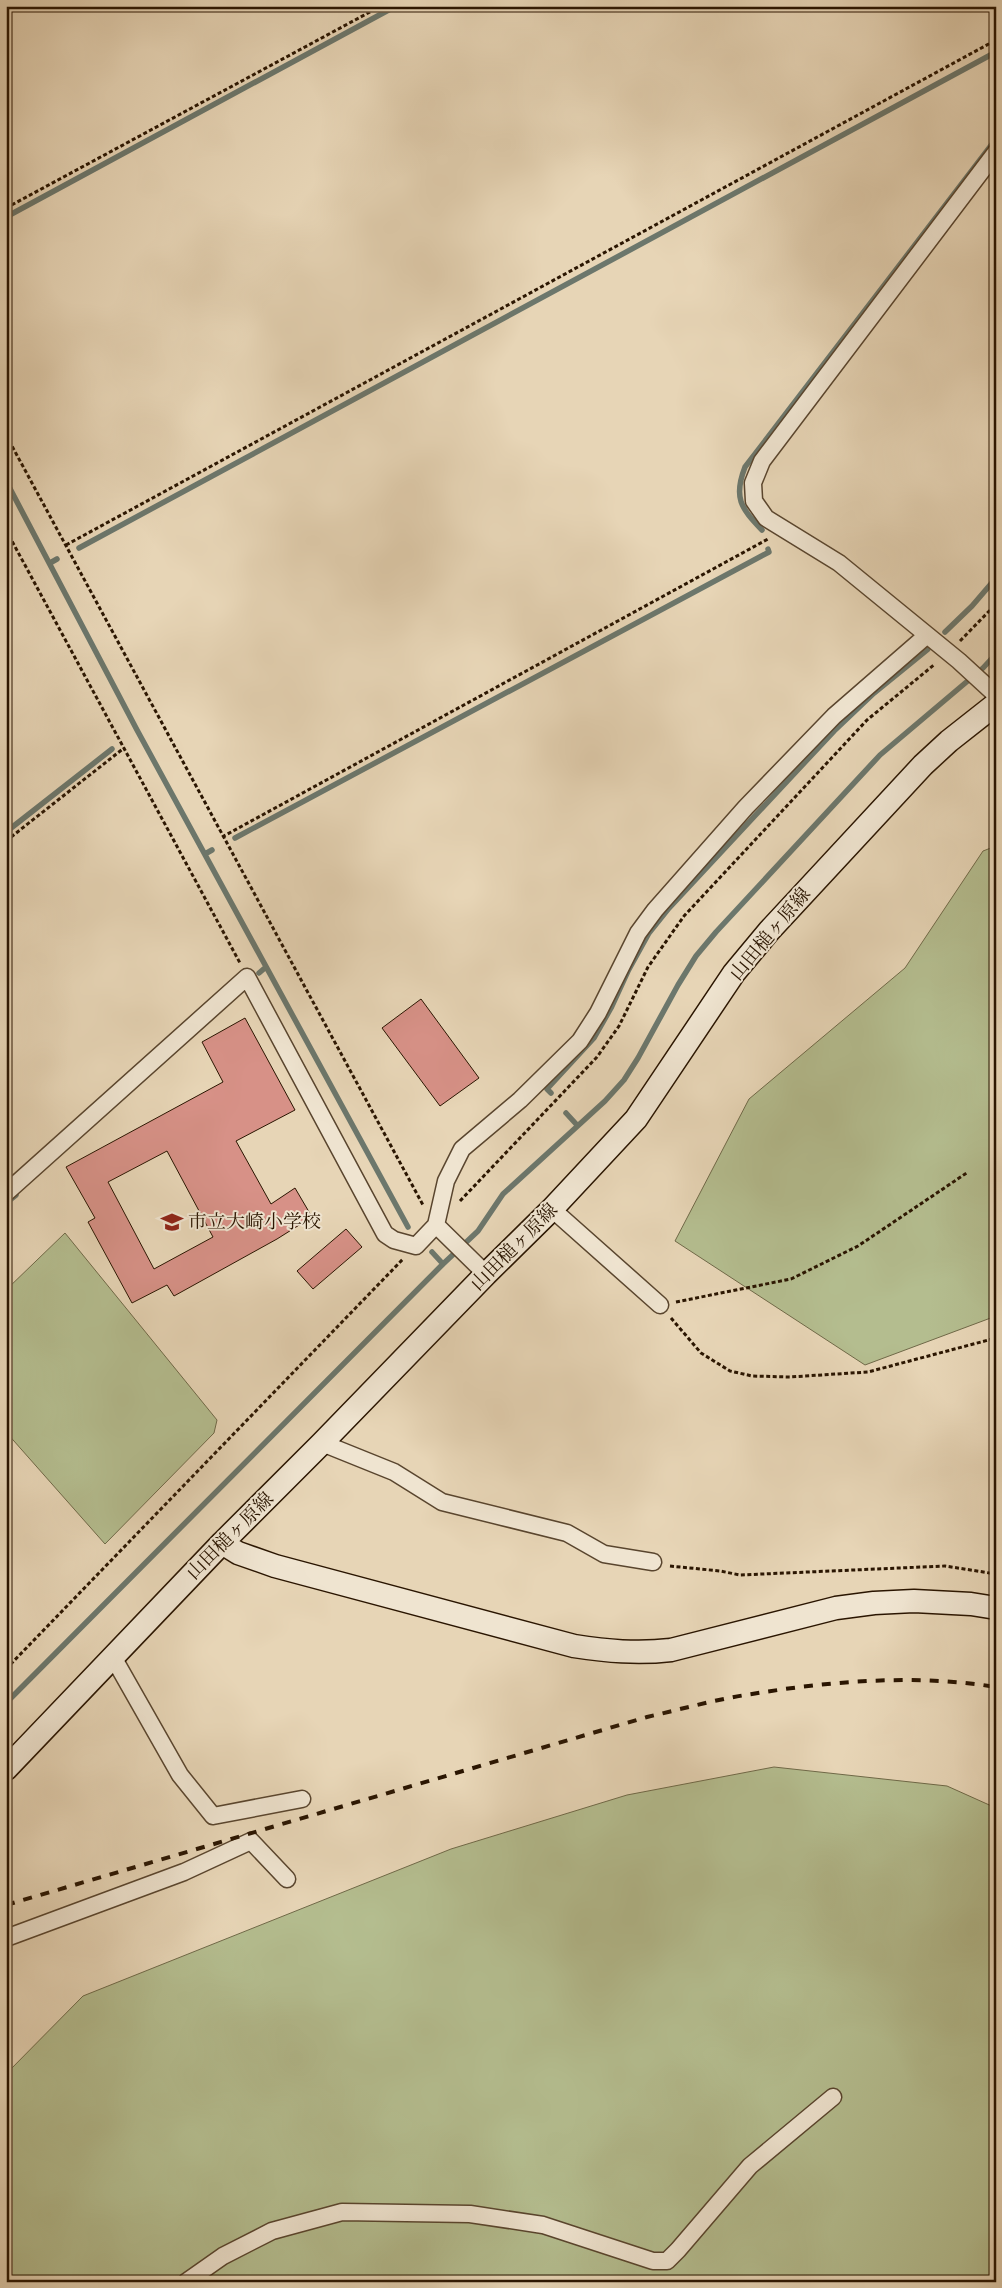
<svg xmlns="http://www.w3.org/2000/svg" width="1002" height="2288" viewBox="0 0 1002 2288" font-family="'IM FELL Double Pica','Noto Serif JP',serif">
	<style>
		.green { fill: #b4bd8f; stroke: #6f6948 }
		.lines { fill: none; stroke-linecap: round; stroke-linejoin: round }
		.stream { stroke: #6c776c; stroke-width: 5.5 }
		.building { fill: #d79187; stroke: #2a1501; fill-rule: evenodd }
		.street-casing { stroke: #59452e; stroke-width: 19 }
		.secondary-casing { stroke: #2a1501; stroke-width: 25 }
		.path { stroke: #2a1501; stroke-width: 3; stroke-dasharray: 4 2.5; stroke-linecap: butt }
		.street { stroke: #efe4d0; stroke-width: 16 }
		.secondary { stroke: #efe4d0; stroke-width: 22 }
		.rail { stroke: #2a1501; stroke-width: 4; stroke-dasharray: 9 9; stroke-linecap: butt }
		.labels { text-anchor: middle; dominant-baseline: central; stroke-width: 4; stroke-linejoin: round; paint-order: stroke }
		.street-label { font-size: 19px; fill: #2a1501; stroke: #efe4d0 }
		.poi-label { font-size: 19px; fill: #2a1501; stroke: #efe4d0; text-anchor: start }
	</style>
	<rect width="100%" height="100%" fill="#e7d5b6"/>
	<filter id="stains"><feTurbulence type="fractalNoise" baseFrequency=".004" numOctaves="4"/><feColorMatrix values="0 0 0 0 .2 0 0 0 0 .09 0 0 0 0 .02 0 0 0 .5 -.17"/></filter>
	<radialGradient id="worn" r=".72"><stop offset=".6" stop-color="#630" stop-opacity="0"/><stop offset="1" stop-color="#630" stop-opacity=".3"/></radialGradient>
	<path class="green" d="M996 846V1316L865 1365 675 1241 749 1099 905 968 983 851Z
		M65 1233 217 1420 214 1433 105 1544 6 1432V1290Z
		M774 1767 947 1786 996 1808V2282H6V2074L83 1996 451 1849 627 1795Z"/>
	<g class="lines">
		<path class="stream" d="M6 217 396 6
			M6 481 137 730 408 1227
			M762 530C741 508 733 498 745 467L996 139
			M79 548 996 52
			M50 563 57 559
			M945 632 972 606 996 578
			M6 832 112 749
			M235 838 769 552 768 549
			M205 854 212 850
			M259 973 266 967
			M551 1093 547 1089 594 1038 611 1008 628 971 649 933 669 908 834 731 874 693 928 649
			M566 1113 577 1125
			M6 1203 16 1195
			M432 1252 443 1264
			M6 1703 443 1264 478 1231 503 1194 605 1101 624 1080 638 1058 678 985 696 956 716 932 880 755 983 668 996 654"/>
	</g>
	<path class="building" d="M421 999 479 1078 440 1106 382 1028Z
		M245 1018 295 1110 236 1141 271 1204 295 1188 312 1217 277 1239 174 1296 167 1285 132 1303 88 1222 95 1218 66 1167 223 1082 202 1042ZM167 1151 213 1237 154 1269 108 1182Z
		M346 1229 362 1247 313 1289 297 1271Z"/>
	<g class="lines">
		<g class="street-casing">
			<path id="street" d="M996 152 762 461 753 483 754 501 766 518 839 563 959 661 996 695
				M6 1193 247 977 385 1234 394 1240 416 1246 436 1225 446 1181 462 1149 520 1100 580 1041 598 1013 638 933 655 910 746 807 834 716 926 636
				M552 1209 660 1305
				M436 1225 486 1274
				M322 1443 394 1472 442 1502 567 1533 604 1554 653 1562
				M113 1657 180 1775 213 1816 302 1799
				M6 1938 184 1872 251 1841 287 1879
				M186 2282 223 2256 272 2231 342 2212 470 2214 543 2225 653 2261H667L678 2250 750 2166 833 2097"/>
		</g>
		<g class="secondary-casing">
			<path id="secondary" d="M222 1543 238 1553 275 1566 574 1646C607 1651 637 1654 671 1650L836 1608 874 1603 914 1601 971 1604 996 1608
				M6 1769 222 1543 322 1443 486 1274 552 1209 636 1119 734 973 769 931 923 765 949 741 996 704"/>
		</g>
		<path class="path" d="M6 208 381 6
			M6 435 423 1205
			M6 530 240 963
			M66 545 996 40
			M960 641 996 604
			M222 837 768 539
			M6 841 124 748
			M460 1201 597 1057 619 1026 648 967 684 916 867 720 935 664
			M676 1302 791 1279 858 1246 968 1172
			M671 1318 701 1353 730 1371 752 1376 790 1377 868 1372 996 1338
			M670 1566 720 1571 740 1575 945 1566 996 1574
			M6 1669 403 1259"/>
		<use href="#street" class="street"/>
		<use href="#secondary" class="secondary"/>
		<path class="rail" d="M6 1905 647 1717C682 1709 717 1699 752 1694 831 1681 916 1674 996 1687"/>
	</g>
	<defs>
		<g id="school-bare" transform="scale(1.725)"><path d="M0-5L7-2L0 1L-7-2ZM-4 1L0 2.5L4 1V4Q0 6-4 4Z" fill="#8f2418" stroke="#efe4d0" stroke-width="2.5" paint-order="stroke"/></g>
	</defs>
	<g fill-rule="evenodd">
		<use href="#school-bare" x="172" y="1222"/>
	</g>
	<g class="labels">
		<g class="street-label">
			<text transform="translate(770 934) rotate(-50)">山田槌ヶ原線</text>
			<text transform="translate(514 1247) rotate(-45)">山田槌ヶ原線</text>
			<text transform="translate(230 1536) rotate(-45)">山田槌ヶ原線</text>
		</g>
		<g class="poi-label">
			<text x="188" y="1222">市立大崎小学校</text>
		</g>
	</g>
	<rect width="1002" height="2288" fill="none" stroke="#e7d5b6" stroke-width="25"/>
	<rect x="8" y="8" width="987" height="2273" fill="none" stroke="#2a1501" stroke-width="2.5"/>
	<rect x="12" y="12" width="977" height="2263" fill="none" stroke="#2a1501"/>
	<rect width="100%" height="100%" filter="url(#stains)"/>
	<rect width="100%" height="100%" fill="url(#worn)"/>
</svg>
